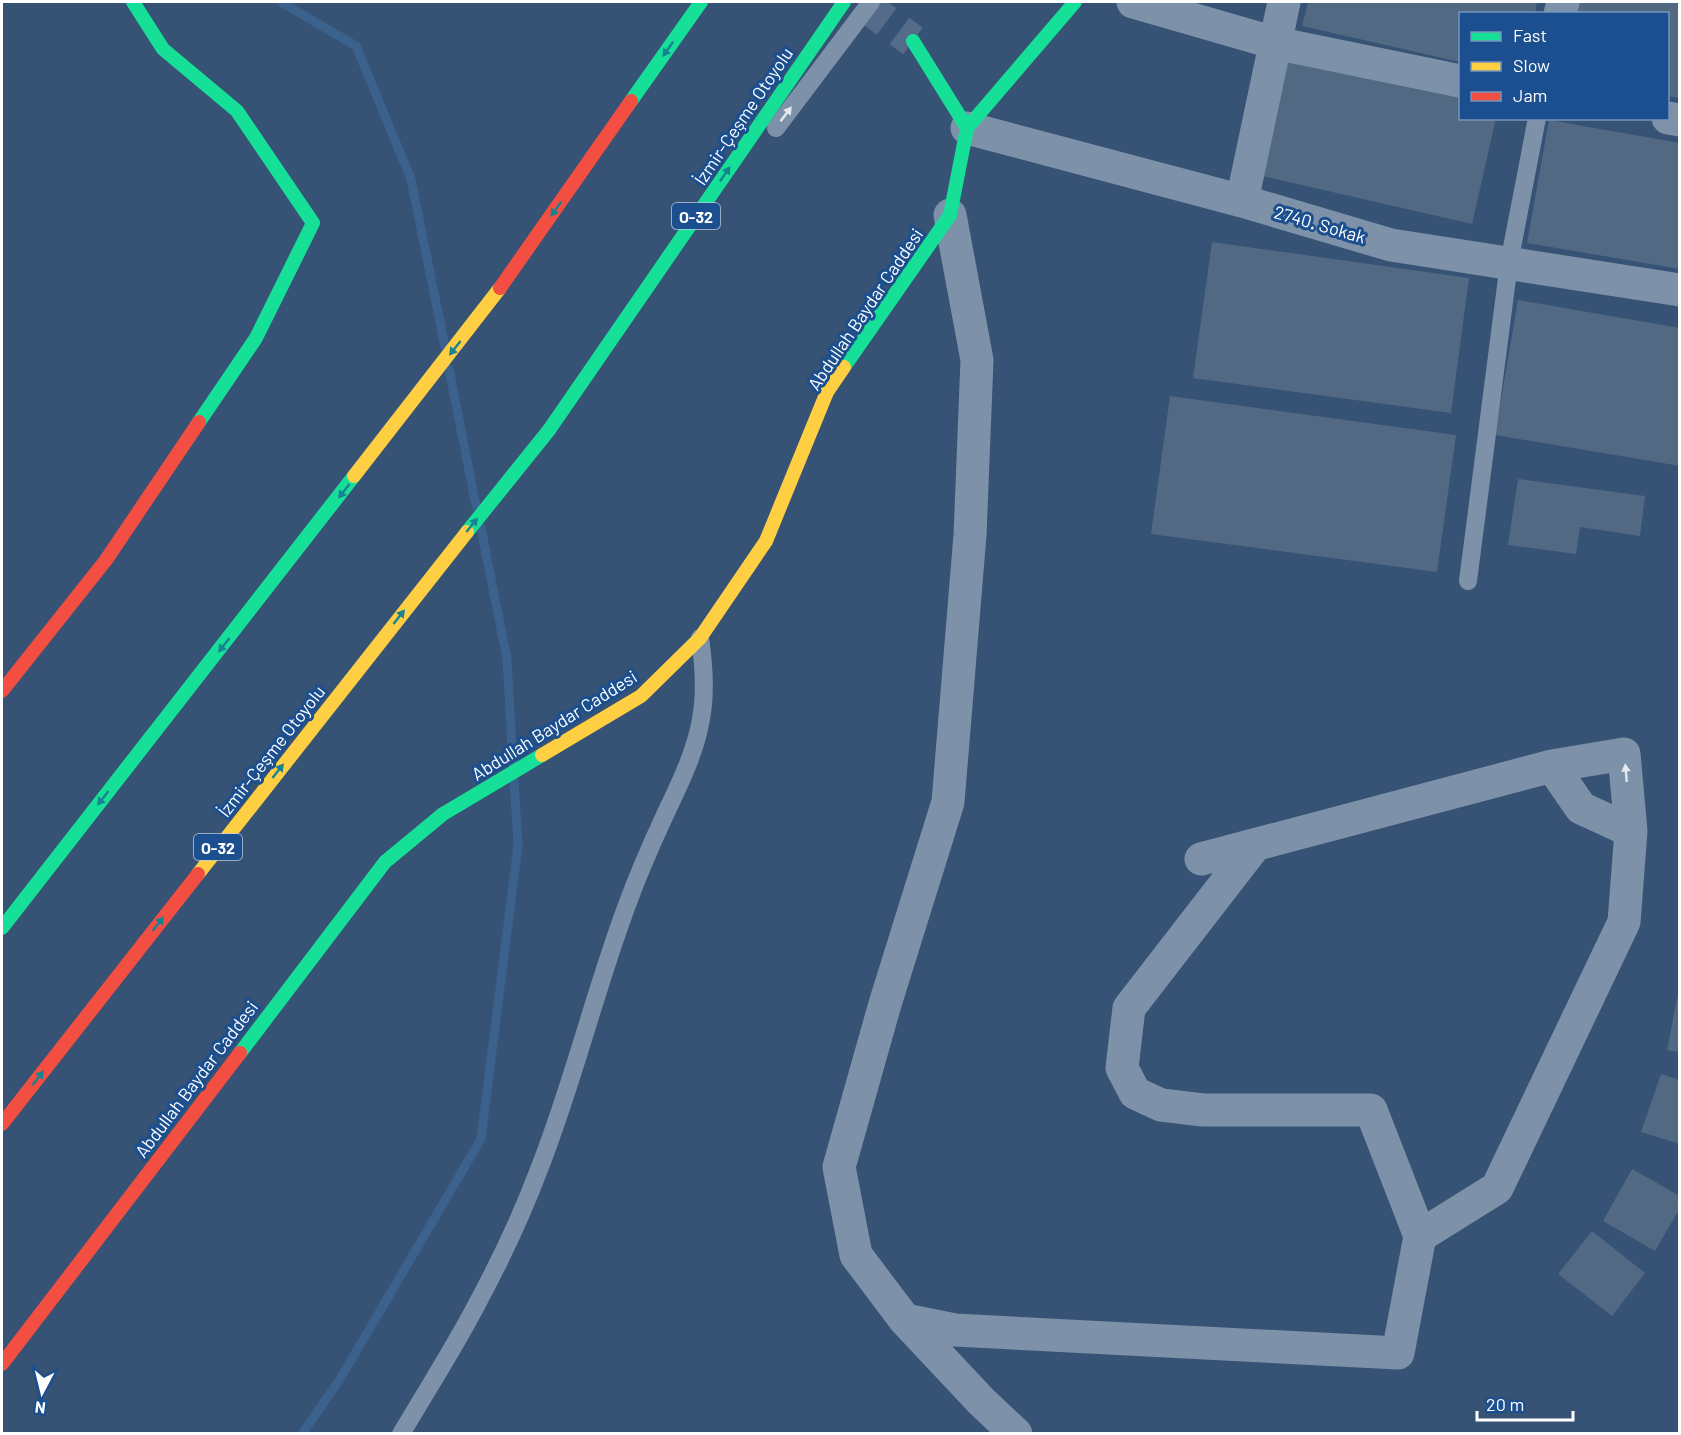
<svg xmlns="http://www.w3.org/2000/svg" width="1681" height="1435" viewBox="0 0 1681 1435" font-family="Barlow,sans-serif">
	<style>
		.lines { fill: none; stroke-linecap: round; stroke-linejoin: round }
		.stream { stroke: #3b618d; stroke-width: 9 }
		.building { fill: #526984 }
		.secondary-tunnel { stroke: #546c89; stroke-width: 33; stroke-dasharray: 33 16; stroke-linecap: butt }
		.lane { stroke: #7d92a8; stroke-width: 18 }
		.street { stroke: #7d92a8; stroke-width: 33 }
		.fast { stroke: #16e098; stroke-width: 14 }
		.slow { stroke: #ffcf43; stroke-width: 14 }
		.jam { stroke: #f24e42; stroke-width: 14 }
		.oneway { fill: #198292 }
		.oneway2 { fill: #e5e9ee }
		.labels { text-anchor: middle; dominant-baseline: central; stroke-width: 6; stroke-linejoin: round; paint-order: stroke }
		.shield { fill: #1b4f8f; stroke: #bbcadd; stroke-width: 1.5 }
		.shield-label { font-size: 16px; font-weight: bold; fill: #fff }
		.street-label { font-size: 18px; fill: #fff; stroke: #1b4f8f }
	</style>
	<rect width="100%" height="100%" fill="#365274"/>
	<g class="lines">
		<path class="stream" d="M281 2 356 46 411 179 445 347
			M449 369 476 506
			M481 528 507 659 513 764
			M302 1434 340 1379 481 1139 518 845 514 780"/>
	</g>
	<path class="building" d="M1308 2H1537L1535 14H1460V62L1302 26Z
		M1572 2H1680V98L1668 96V14H1569Z
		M1282 52 1460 92V118H1496L1472 224 1254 174Z
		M1549 120 1680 143V269L1527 243Z
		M1212 242 1469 278 1451 413 1193 378Z
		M1518 300 1680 328V466L1495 435Z
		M1170 396 1456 435 1437 572 1151 534Z
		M1518 479 1645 496 1640 536 1580 527 1576 554 1508 545Z
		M1678 994H1680V1052L1667 1050Z
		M1661 1074 1680 1080V1144L1641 1132Z
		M1632 1169 1680 1196V1208L1655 1251 1603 1221Z
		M1592 1231 1645 1273 1612 1316 1558 1274Z"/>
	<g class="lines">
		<path class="secondary-tunnel" d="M860 2 913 41"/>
		<path class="lane" d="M776 128 871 2
			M1468 581 1509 263 1537 118
			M401 1434C427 1390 454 1348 477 1304 500 1261 521 1217 538 1172 573 1084 594 993 627 905 638 875 651 845 664 817 679 785 695 754 701 719 706 692 704 665 700 638"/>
		<path class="street" d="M1133 2 1275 43 1460 81
			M1560 14 1563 2
			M1668 118 1680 120
			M967 128 1242 201 1391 245 1680 290
			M1242 201 1284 2
			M950 215 977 360 970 535 948 802 885 1004 839 1167 856 1255 905 1320 955 1330 1398 1353 1420 1236 1497 1188 1624 922 1631 831 1624 754 1552 766 1581 808 1631 831
			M1256 844 1129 1008 1122 1068 1135 1093 1161 1105 1203 1110H1371L1420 1236
			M1201 859 1552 766
			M905 1320 981 1401 1016 1434"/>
		<path class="fast" d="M133 2 163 49 237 111 313 223 256 338 199 422
			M913 41 967 128
			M631 101 701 2
			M844 367 950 215 967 128 1075 2
			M467 532 549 430 844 2
			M2 928 354 476
			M240 1053 385 862 443 814 542 755"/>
		<path class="slow" d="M354 476 500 288
			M542 755 641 696 700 638 766 541 827 392 844 367
			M198 874 467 532"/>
		<path class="jam" d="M500 288 631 101
			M2 691 106 560 199 422
			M2 1124 198 874
			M2 1364 240 1053"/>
	</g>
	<defs><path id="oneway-solid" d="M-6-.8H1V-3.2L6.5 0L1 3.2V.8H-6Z" transform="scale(1.5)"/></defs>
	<g class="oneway">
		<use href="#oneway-solid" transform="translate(668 49) rotate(125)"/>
		<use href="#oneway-solid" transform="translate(725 174) rotate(-56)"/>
		<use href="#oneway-solid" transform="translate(556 209) rotate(125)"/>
		<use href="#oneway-solid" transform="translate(455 348) rotate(128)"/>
		<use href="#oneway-solid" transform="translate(344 491) rotate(128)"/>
		<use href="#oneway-solid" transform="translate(472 525) rotate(-51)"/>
		<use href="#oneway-solid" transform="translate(399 617) rotate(-52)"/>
		<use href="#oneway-solid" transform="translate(224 645) rotate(128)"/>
		<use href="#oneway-solid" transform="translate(278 771) rotate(-52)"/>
		<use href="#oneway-solid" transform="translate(103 798) rotate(128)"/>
		<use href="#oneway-solid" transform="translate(158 924) rotate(-52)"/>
		<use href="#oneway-solid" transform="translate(38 1078) rotate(-52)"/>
	</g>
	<g class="oneway2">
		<use href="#oneway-solid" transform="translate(786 114) rotate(-53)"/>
		<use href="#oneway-solid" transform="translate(1626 773) rotate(-95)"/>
	</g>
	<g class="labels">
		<g class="shield">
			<rect x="672" y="203" width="48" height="26" rx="4.5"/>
			<rect x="194" y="834" width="48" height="26" rx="4.5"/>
		</g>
		<g class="shield-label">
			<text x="696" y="216">O-32</text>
			<text x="218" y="847">O-32</text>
		</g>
		<g class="street-label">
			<text transform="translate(743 116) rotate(-56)">İzmir-Çeşme Otoyolu</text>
			<text transform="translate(1320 224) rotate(16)">2740. Sokak</text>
			<text transform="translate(865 309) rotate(-56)">Abdullah Baydar Caddesi</text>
			<text transform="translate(554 725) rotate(-32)">Abdullah Baydar Caddesi</text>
			<text transform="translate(271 751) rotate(-52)">İzmir-Çeşme Otoyolu</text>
			<text transform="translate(196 1079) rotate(-53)">Abdullah Baydar Caddesi</text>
		</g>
	</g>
	<rect width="1681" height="1435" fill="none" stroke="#ffffff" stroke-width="6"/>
	<rect x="1459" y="12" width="210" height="108" fill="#1b4f8f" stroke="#7695bc" stroke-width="1.5"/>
	<rect x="1471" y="32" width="30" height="9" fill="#16e098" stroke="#7695bc" stroke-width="1.5"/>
	<text x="1513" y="42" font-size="18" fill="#ffffff">Fast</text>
	<rect x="1471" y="62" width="30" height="9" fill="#ffcf43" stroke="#7695bc" stroke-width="1.5"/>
	<text x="1513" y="72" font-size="18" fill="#ffffff">Slow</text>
	<rect x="1471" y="92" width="30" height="9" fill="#f24e42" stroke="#7695bc" stroke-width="1.5"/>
	<text x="1513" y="102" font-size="18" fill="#ffffff">Jam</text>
	<g transform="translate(42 1393) rotate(187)" stroke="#1b4f8f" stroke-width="4.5" paint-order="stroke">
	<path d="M0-4.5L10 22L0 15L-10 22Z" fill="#ffffff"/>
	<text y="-9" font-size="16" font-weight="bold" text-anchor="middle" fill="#ffffff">N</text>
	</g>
	<path d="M1477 1411v9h96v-9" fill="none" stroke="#ffffff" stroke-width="3"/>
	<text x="1486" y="1411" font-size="18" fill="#ffffff" stroke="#1b4f8f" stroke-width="4.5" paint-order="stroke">20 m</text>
</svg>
